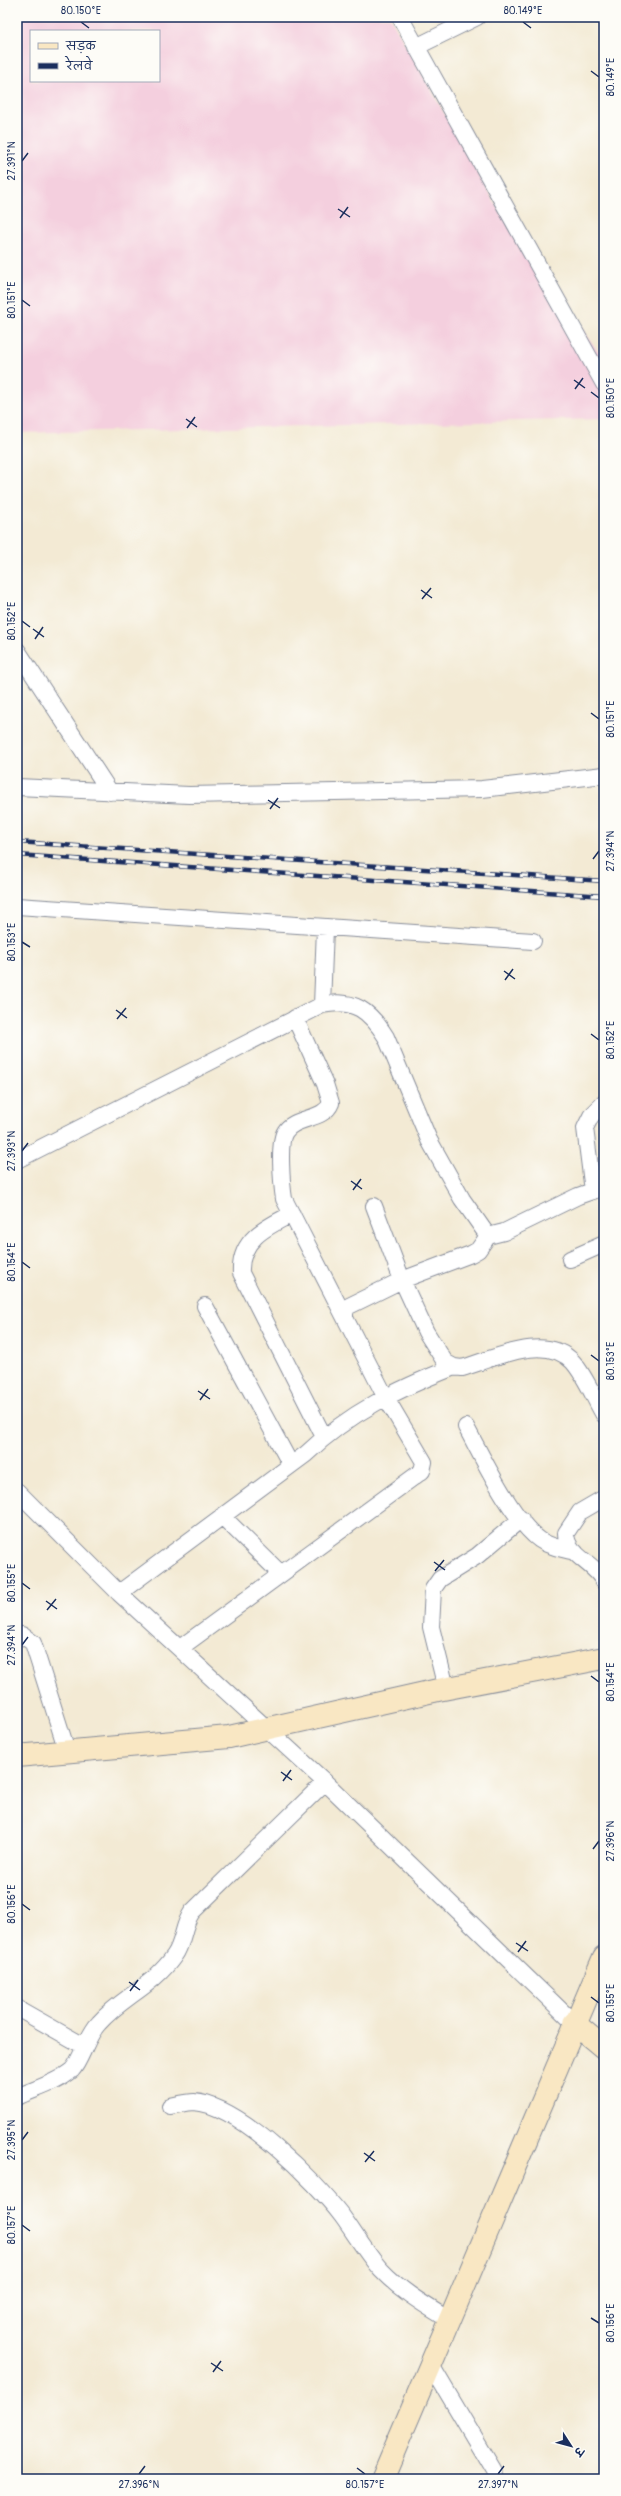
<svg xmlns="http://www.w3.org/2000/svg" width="621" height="2496" viewBox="0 0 621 2496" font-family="Pangolin,'Playpen Sans Deva',sans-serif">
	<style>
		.built { fill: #f4cfde; fill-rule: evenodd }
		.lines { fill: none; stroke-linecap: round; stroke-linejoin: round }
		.street-casing { stroke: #878c99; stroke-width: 18 }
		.secondary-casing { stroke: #878c99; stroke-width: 24 }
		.street { stroke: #fff; stroke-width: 16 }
		.secondary { stroke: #f9e7c3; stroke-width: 22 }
		.rail-casing { stroke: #1b2f5e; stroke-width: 4.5 }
		.rail { stroke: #fdfcf7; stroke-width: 3; stroke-dasharray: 9; stroke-linecap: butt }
		.ticks { fill: none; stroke: #1b2f5e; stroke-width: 1.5 }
		.neatline { fill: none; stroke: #1b2f5e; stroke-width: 1.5 }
		.ticks-label { font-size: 10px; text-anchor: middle; fill: #1b2f5e }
	</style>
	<rect width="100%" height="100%" fill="#fdfcf7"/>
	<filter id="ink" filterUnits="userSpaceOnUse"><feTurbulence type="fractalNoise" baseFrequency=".025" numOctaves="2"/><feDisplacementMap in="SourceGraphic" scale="8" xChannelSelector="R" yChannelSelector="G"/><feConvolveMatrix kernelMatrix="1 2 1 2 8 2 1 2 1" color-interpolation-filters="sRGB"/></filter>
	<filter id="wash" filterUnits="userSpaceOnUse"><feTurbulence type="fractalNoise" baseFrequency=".012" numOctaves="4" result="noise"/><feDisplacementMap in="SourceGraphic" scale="16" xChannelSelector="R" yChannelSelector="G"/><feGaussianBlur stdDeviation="0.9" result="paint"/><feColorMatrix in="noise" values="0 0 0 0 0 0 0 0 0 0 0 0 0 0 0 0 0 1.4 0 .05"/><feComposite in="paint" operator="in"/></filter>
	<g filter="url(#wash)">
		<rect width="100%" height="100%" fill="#f3ead4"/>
		<path class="built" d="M17 17H390L494 202 604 360V419L17 433ZM31 31H159V81H31Z"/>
	</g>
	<g filter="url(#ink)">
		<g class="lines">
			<g class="street-casing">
				<path id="street" d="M400 17 604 384
					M416 47 477 17
					M17 650 110 792
					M17 787 189 795 482 789 604 775
					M17 906 533 941
					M322 1005 325 928
					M17 1160 322 1005C354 998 370 1011 386 1037L429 1140 462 1199 488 1236 504 1232 578 1196 604 1187
					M593 1191 585 1128 591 1116 604 1103
					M374 1206 402 1280 426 1332 445 1362 454 1367 462 1368C493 1359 546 1332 573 1362 586 1377 594 1398 604 1415
					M292 1214C266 1227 239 1240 241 1273L324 1437
					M570 1259 604 1244
					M205 1306 291 1465
					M345 1317V1310L349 1306 402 1280 471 1254 478 1250 488 1236
					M466 1427C483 1458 512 1520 540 1540 550 1547 563 1549 575 1552
					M17 1491 119 1593 325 1782 574 2023
					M604 1498 580 1512 566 1533C566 1556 596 1563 604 1582
					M222 1516 280 1573
					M119 1593 306 1454C350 1412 398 1389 454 1367
					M17 1635H22L33 1643 67 1751
					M180 1648 422 1471 424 1462 385 1396 284 1199C282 1186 278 1142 285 1132 294 1116 324 1121 331 1103L325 1084 295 1018
					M446 1688 431 1627 433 1589 440 1579 477 1556 521 1519
					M17 2008 84 2046
					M17 2097C34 2089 57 2083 72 2070 81 2061 87 2035 99 2023 122 1997 152 1987 174 1956 184 1943 182 1926 192 1912L325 1782
					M170 2106C177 2105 186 2102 194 2102 240 2105 315 2181 342 2216 355 2234 367 2254 381 2270 401 2291 425 2305 449 2320
					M431 2365 494 2471 496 2479"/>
			</g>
			<g class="secondary-casing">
				<path id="secondary" d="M17 1756 229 1737 438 1690 604 1658
					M574 2023 604 2048
					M382 2479 604 1957"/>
			</g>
			<use href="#street" class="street"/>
			<use href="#secondary" class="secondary"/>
			<g class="rail-casing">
				<path id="rail" d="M17 842 604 881
					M17 855 604 896"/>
			</g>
			<use href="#rail" class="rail"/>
		</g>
	</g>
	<path class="ticks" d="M81 22 89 28M523 22 531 28M591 71 599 77M22 161 28 153M338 209 350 217M340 218 348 207M22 300 30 306M574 380 585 388M575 389 583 378M591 392 599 398M186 419 197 427M187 428 195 417M421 590 432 598M422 599 431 588M22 621 30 627M33 629 44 637M35 639 43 627M591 713 599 719M268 800 280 808M270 809 278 798M593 859 599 851M22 942 30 947M504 971 515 979M505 980 513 969M116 1010 127 1018M117 1019 126 1008M591 1034 599 1040M22 1151 28 1143M351 1181 362 1189M353 1190 361 1179M22 1262 30 1268M591 1355 599 1361M198 1391 210 1399M200 1400 208 1389M434 1562 445 1570M435 1571 444 1560M22 1583 30 1589M46 1601 57 1609M47 1610 56 1599M22 1645 28 1637M591 1676 599 1682M281 1772 292 1780M283 1781 291 1770M593 1849 599 1841M22 1904 30 1910M516 1943 528 1951M518 1952 526 1941M129 1982 140 1990M130 1991 138 1980M591 1997 599 2003M22 2140 28 2132M364 2153 375 2161M365 2162 374 2151M22 2225 30 2231M591 2318 599 2323M211 2363 223 2371M213 2372 221 2361M357 2468 365 2474M139 2474 145 2466M498 2474 504 2466"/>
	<rect width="621" height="2496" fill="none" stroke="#fdfcf7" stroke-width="44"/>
	<rect x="30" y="30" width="130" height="52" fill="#fdfcf7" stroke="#a3aaba"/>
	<rect x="38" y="43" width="20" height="6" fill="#f9e7c3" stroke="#a3aaba"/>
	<text x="66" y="50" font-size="12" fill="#1b2f5e">सड़क</text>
	<rect x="38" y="63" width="20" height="6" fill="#1b2f5e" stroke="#a3aaba"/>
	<text x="66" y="70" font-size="12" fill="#1b2f5e">रेलवे</text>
	<g transform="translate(571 2446) rotate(126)" stroke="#fdfcf7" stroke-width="3" paint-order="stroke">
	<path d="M0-3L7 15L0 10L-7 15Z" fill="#1b2f5e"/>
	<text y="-6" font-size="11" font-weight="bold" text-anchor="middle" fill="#1b2f5e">उ</text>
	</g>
	<rect x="22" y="22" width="577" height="2452" class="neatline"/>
	<g class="ticks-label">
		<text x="81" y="14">80.150°E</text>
		<text x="523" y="14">80.149°E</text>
		<text transform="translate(610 77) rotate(-90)" y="4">80.149°E</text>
		<text transform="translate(11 161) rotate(-90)" y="4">27.391°N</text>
		<text transform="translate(11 300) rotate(-90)" y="4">80.151°E</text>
		<text transform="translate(610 398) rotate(-90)" y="4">80.150°E</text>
		<text transform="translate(11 621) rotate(-90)" y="4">80.152°E</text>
		<text transform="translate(610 719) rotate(-90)" y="4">80.151°E</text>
		<text transform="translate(610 851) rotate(-90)" y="4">27.394°N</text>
		<text transform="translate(11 942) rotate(-90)" y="4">80.153°E</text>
		<text transform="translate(610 1040) rotate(-90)" y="4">80.152°E</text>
		<text transform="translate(11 1151) rotate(-90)" y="4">27.393°N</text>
		<text transform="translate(11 1262) rotate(-90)" y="4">80.154°E</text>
		<text transform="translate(610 1361) rotate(-90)" y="4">80.153°E</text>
		<text transform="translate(11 1583) rotate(-90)" y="4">80.155°E</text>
		<text transform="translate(11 1645) rotate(-90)" y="4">27.394°N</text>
		<text transform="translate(610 1682) rotate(-90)" y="4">80.154°E</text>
		<text transform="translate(610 1841) rotate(-90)" y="4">27.396°N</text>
		<text transform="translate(11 1904) rotate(-90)" y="4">80.156°E</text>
		<text transform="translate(610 2003) rotate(-90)" y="4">80.155°E</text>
		<text transform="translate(11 2140) rotate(-90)" y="4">27.395°N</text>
		<text transform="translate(11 2225) rotate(-90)" y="4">80.157°E</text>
		<text transform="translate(610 2323) rotate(-90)" y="4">80.156°E</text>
		<text x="139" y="2488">27.396°N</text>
		<text x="365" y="2488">80.157°E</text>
		<text x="498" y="2488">27.397°N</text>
	</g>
</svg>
